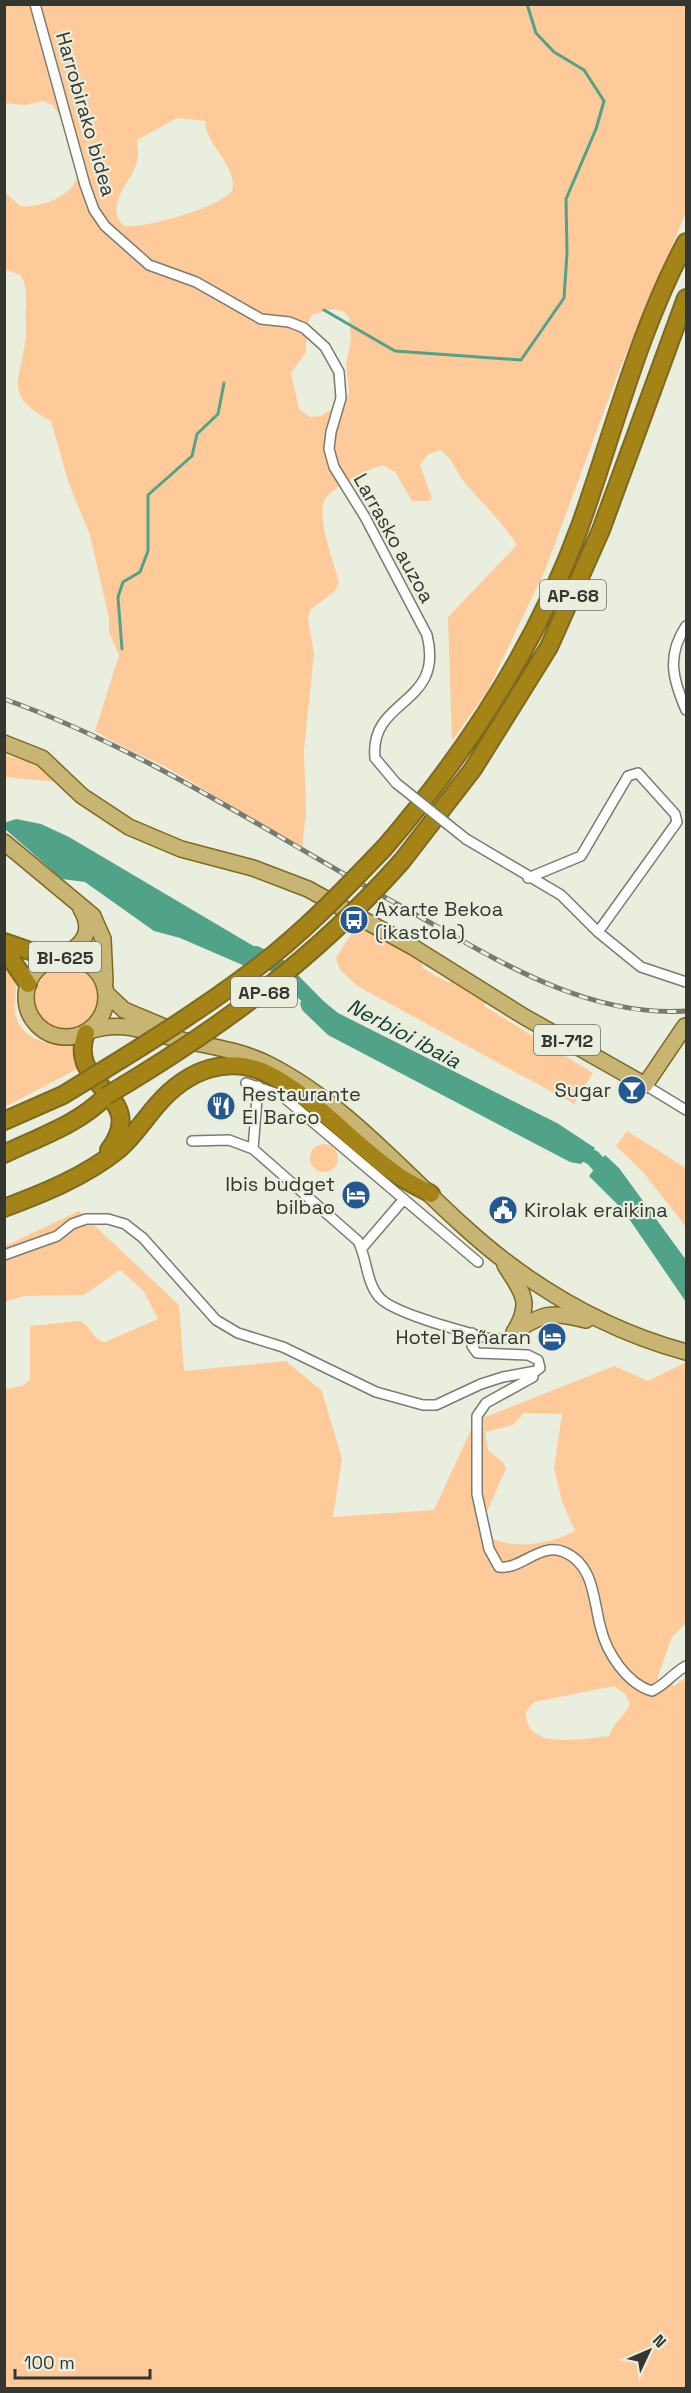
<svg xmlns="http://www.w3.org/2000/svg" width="691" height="2393" viewBox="0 0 691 2393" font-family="'Space Grotesk',sans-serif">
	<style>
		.green { fill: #ffca99; fill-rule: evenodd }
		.water { fill: #50a289 }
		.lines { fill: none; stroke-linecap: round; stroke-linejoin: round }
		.stream { stroke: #50a289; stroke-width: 3 }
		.river { stroke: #50a289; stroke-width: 16 }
		.minor-casing { stroke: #797c6e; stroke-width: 12 }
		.primary-casing { stroke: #7d6920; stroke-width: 18 }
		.motorway-casing { stroke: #7d6920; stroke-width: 20 }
		.minor { stroke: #fff; stroke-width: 9 }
		.primary { stroke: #c8b574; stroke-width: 15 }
		.motorway { stroke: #a48417; stroke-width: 16 }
		.rail-casing { stroke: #777a70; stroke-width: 5 }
		.rail { stroke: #eaeede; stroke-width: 3; stroke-dasharray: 9; stroke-linecap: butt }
		.minor-bridge-casing { stroke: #797c6e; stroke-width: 12; stroke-linecap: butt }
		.motorway-bridge-casing { stroke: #7d6920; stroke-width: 20; stroke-linecap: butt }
		.minor-bridge { stroke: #fff; stroke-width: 9 }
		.motorway-bridge { stroke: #a48417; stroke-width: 16 }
		.labels { text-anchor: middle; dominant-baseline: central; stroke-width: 4.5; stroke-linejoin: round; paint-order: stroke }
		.shield { fill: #eaeede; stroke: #6b6d64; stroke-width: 1.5 }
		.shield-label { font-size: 18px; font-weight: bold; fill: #343630 }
		.street-label { font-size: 20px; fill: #343630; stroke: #eaeede }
		.poi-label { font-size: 20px; fill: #343630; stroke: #eaeede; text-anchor: start }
		.water-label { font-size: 21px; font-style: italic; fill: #143a2f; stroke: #eaeede }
	</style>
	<rect width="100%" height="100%" fill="#eaeede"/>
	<path class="green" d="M5 5H686V213L620 368 546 568 488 690 452 741 448 617 517 545C502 522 483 504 465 483 456 472 452 457 440 450L427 455 420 465 432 498 428 501H412L395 472 383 465C369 469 324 489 323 505 320 529 333 559 339 582L335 591 311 609 308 618 314 653 304 750 306 813 302 849C257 829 220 797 178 774 151 758 122 748 95 731L119 655 109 632V618L90 535 69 484 51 421C7 397 17 388 25 344 27 331 25 319 26 306 26 294 27 285 20 275L5 269 4 191 20 206C40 209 77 195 78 172L63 122 53 105 43 101 25 105 5 103ZM177 118 205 121C205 145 239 167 232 191 221 207 144 229 124 226 103 208 132 179 136 165 139 157 138 148 137 140ZM332 309 343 311 349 317 351 340 346 364 349 392 345 402 320 416 310 417 299 409 291 373 306 352 307 324 312 315Z
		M4 755 43 766 58 782 5 777Z
		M360 920 423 964 422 968 449 983 451 980 486 1001 484 1006 593 1073 574 1104 359 987 340 970 336 958Z
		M33 997a33 33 0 1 1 66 0a33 33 0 1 1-66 0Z
		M4 965C8 970 13 975 15 981 18 989 13 1004 15 1013 21 1042 52 1046 76 1045L79 1068 5 1107Z
		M627 1131 686 1168V1227L643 1172 616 1146Z
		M310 1158a14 14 0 1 1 28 0a14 14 0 1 1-28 0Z
		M79 1211 179 1305 184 1371 286 1361 322 1391 342 1459 333 1517 434 1510 475 1421 614 1366 648 1381 686 1362V1623L672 1637 657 1679 674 1686 686 1677V2388H5V1389L22 1386 30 1380V1326L80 1321C91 1326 93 1340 105 1342L158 1319 143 1290 120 1270 84 1295 24 1296 5 1302V1246ZM524 1413 562 1414 554 1468 562 1502 575 1531C550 1544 513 1551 488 1536L484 1518 506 1469 503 1462 488 1450 485 1432 513 1425ZM614 1686 626 1695 630 1704C624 1717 613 1722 609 1736 584 1738 525 1752 526 1712L534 1702Z"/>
	<path class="water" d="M16 819 41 824 69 837 262 951 245 966 180 938 154 931 85 882 62 879 5 829 4 823Z
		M311 991 338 1013 557 1123 595 1148 581 1164 570 1162 328 1035 302 1010 300 1003Z
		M605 1155 619 1168 686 1260V1302L623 1210 589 1176Z"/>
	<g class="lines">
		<path class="stream" d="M324 310 395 351 521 360 564 298 567 253 566 199 596 129 604 101 584 70 554 52 536 33 527 4
			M122 649 118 597 123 582 140 572 148 551V495L192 456 197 434 218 414 224 383"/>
		<path class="river" d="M256 954 278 966 322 1011
			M571 1146 593 1158 613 1181"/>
		<g class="minor-casing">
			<path id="minor" d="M35 4 85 185 94 210 105 226 149 265 196 282 261 319 289 322 304 328 325 347 339 372 341 398 331 432 329 449 334 467 365 517 427 635C445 707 369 697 375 758L396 783
				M686 626C666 656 673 680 686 710
				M466 839 561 895 598 932 641 967 686 982
				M528 878 581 856 628 776 638 773 675 814 677 822 598 932
				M246 1083 281 1095 478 1262
				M645 1085 686 1110
				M192 1141 229 1140 253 1149 358 1241C367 1258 366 1282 379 1297 393 1314 470 1333 494 1340L508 1337 514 1332
				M253 1149 258 1086
				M362 1248 404 1199
				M4 1255 57 1236 72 1224 86 1219H108L125 1224 143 1238 216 1320 238 1333 283 1347 376 1392 423 1405H436L481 1384 503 1377 536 1371 540 1368 538 1360 528 1355 477 1353 472 1346V1333
				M533 1377 486 1403 477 1416V1494L489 1549 499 1567C521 1570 540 1542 564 1552 595 1565 593 1601 601 1629 607 1653 627 1684 652 1691 665 1685 673 1673 686 1666"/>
		</g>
		<g class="primary-casing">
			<path id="primary" d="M4 743 42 758 82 796 129 827 181 849 253 868 308 889 413 947 523 1016 645 1085 685 1026
				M4 842 93 916 103 939 105 982
				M26 997a40 40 0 1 1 80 0a40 40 0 1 1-80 0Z
				M62 957C82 945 95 933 81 909
				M106 993 124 1010 167 1028
				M89 1031C123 1020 143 1031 177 1039 208 1046 240 1050 268 1064 358 1109 427 1202 505 1261 560 1303 620 1334 686 1352
				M505 1265C520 1290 533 1300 516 1329
				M514 1332C543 1313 552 1311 586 1320"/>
		</g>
		<g class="motorway-casing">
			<path id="motorway" d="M385 847C466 753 537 644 580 526 614 431 638 332 686 242
				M402 861 473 769 549 647 601 530 686 298
				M4 942 53 959
				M4 949 28 984
				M86 1033C65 1088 151 1094 109 1150
				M4 1121 63 1095
				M4 1154C39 1137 79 1124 106 1096
				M4 1208C44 1193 84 1177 118 1150 133 1137 144 1120 157 1105 187 1070 230 1052 274 1077 321 1104 355 1146 399 1176 409 1183 421 1188 431 1194"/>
		</g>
		<use href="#minor" class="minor"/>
		<use href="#primary" class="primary"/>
		<use href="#motorway" class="motorway"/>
		<g class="rail-casing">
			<path id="rail" d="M4 699C145 749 268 833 397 904 486 953 581 1018 686 1011"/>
		</g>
		<use href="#rail" class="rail"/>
		<g class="minor-bridge-casing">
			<path id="minor-bridge" d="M396 783 466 839"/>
		</g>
		<g class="motorway-bridge-casing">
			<path id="motorway-bridge" d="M63 1095C127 1056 191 1017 251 972 300 936 343 891 385 847
				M106 1096C219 1029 314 960 402 861"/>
		</g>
		<use href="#minor-bridge" class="minor-bridge"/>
		<use href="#motorway-bridge" class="motorway-bridge"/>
	</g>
	<defs>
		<g id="bus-disc" transform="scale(1.5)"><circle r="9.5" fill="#245891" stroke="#eaeede"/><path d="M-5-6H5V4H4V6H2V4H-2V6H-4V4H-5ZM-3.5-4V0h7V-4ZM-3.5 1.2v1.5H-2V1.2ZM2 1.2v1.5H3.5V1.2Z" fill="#fff"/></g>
		<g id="bar-disc" transform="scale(1.5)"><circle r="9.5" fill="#245891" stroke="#eaeede"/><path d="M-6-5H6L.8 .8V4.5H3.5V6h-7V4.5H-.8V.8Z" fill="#fff"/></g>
		<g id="restaurant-disc" transform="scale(1.5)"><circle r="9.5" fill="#245891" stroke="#eaeede"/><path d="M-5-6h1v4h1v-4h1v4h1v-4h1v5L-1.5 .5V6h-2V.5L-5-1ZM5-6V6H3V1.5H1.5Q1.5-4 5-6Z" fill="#fff"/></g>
		<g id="hotel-disc" transform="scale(1.5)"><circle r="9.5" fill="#245891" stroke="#eaeede"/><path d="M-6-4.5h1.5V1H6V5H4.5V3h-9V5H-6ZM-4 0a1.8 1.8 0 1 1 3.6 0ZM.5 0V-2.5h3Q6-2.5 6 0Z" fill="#fff"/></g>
		<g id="civic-disc" transform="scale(1.5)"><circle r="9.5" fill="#245891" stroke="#eaeede"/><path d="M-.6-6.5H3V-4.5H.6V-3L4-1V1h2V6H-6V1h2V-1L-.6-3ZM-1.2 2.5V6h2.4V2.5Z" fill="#fff"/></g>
	</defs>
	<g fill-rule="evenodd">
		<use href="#bus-disc" x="354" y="920"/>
		<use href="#bar-disc" x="632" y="1090"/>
		<use href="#restaurant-disc" x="221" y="1106"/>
		<use href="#hotel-disc" x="356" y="1195"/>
		<use href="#civic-disc" x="503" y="1210"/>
		<use href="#hotel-disc" x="552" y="1337"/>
	</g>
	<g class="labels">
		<g class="shield">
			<rect x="540" y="580" width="66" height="30" rx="4.5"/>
			<rect x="29" y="942" width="72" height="30" rx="4.5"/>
			<rect x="231" y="977" width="66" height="30" rx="4.5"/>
			<rect x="534" y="1025" width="66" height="30" rx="4.5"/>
		</g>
		<g class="shield-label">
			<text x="573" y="595">AP-68</text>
			<text x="65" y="957">BI-625</text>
			<text x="264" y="992">AP-68</text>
			<text x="567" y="1040">BI-712</text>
		</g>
		<g class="street-label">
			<text transform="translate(86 114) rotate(74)">Harrobirako bidea</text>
			<text transform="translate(394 538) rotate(61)">Larrasko auzoa</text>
		</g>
		<g class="poi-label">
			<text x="375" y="909">Axarte Bekoa<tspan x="375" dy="23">(ikastola)</tspan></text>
			<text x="611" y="1090" text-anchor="end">Sugar</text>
			<text x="242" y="1094">Restaurante<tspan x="242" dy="23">El Barco</tspan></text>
			<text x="335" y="1184" text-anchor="end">Ibis budget<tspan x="335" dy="23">bilbao</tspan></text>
			<text x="524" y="1210">Kirolak eraikina</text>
			<text x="531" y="1337" text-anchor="end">Hotel Beñaran</text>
		</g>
		<g class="water-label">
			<text transform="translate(404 1033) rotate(28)">Nerbioi ibaia</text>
		</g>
	</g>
	<rect width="691" height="2393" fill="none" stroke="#343630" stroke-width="12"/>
	<g transform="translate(649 2351) rotate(46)" stroke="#eaeede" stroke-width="4.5" paint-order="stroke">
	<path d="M0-4.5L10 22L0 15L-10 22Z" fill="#343630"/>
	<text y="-9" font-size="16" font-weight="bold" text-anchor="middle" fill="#343630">N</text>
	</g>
	<path d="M15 2369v9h135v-9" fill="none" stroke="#343630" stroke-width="3"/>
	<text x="24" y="2369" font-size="18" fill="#343630" stroke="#eaeede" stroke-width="4.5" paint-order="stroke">100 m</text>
</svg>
